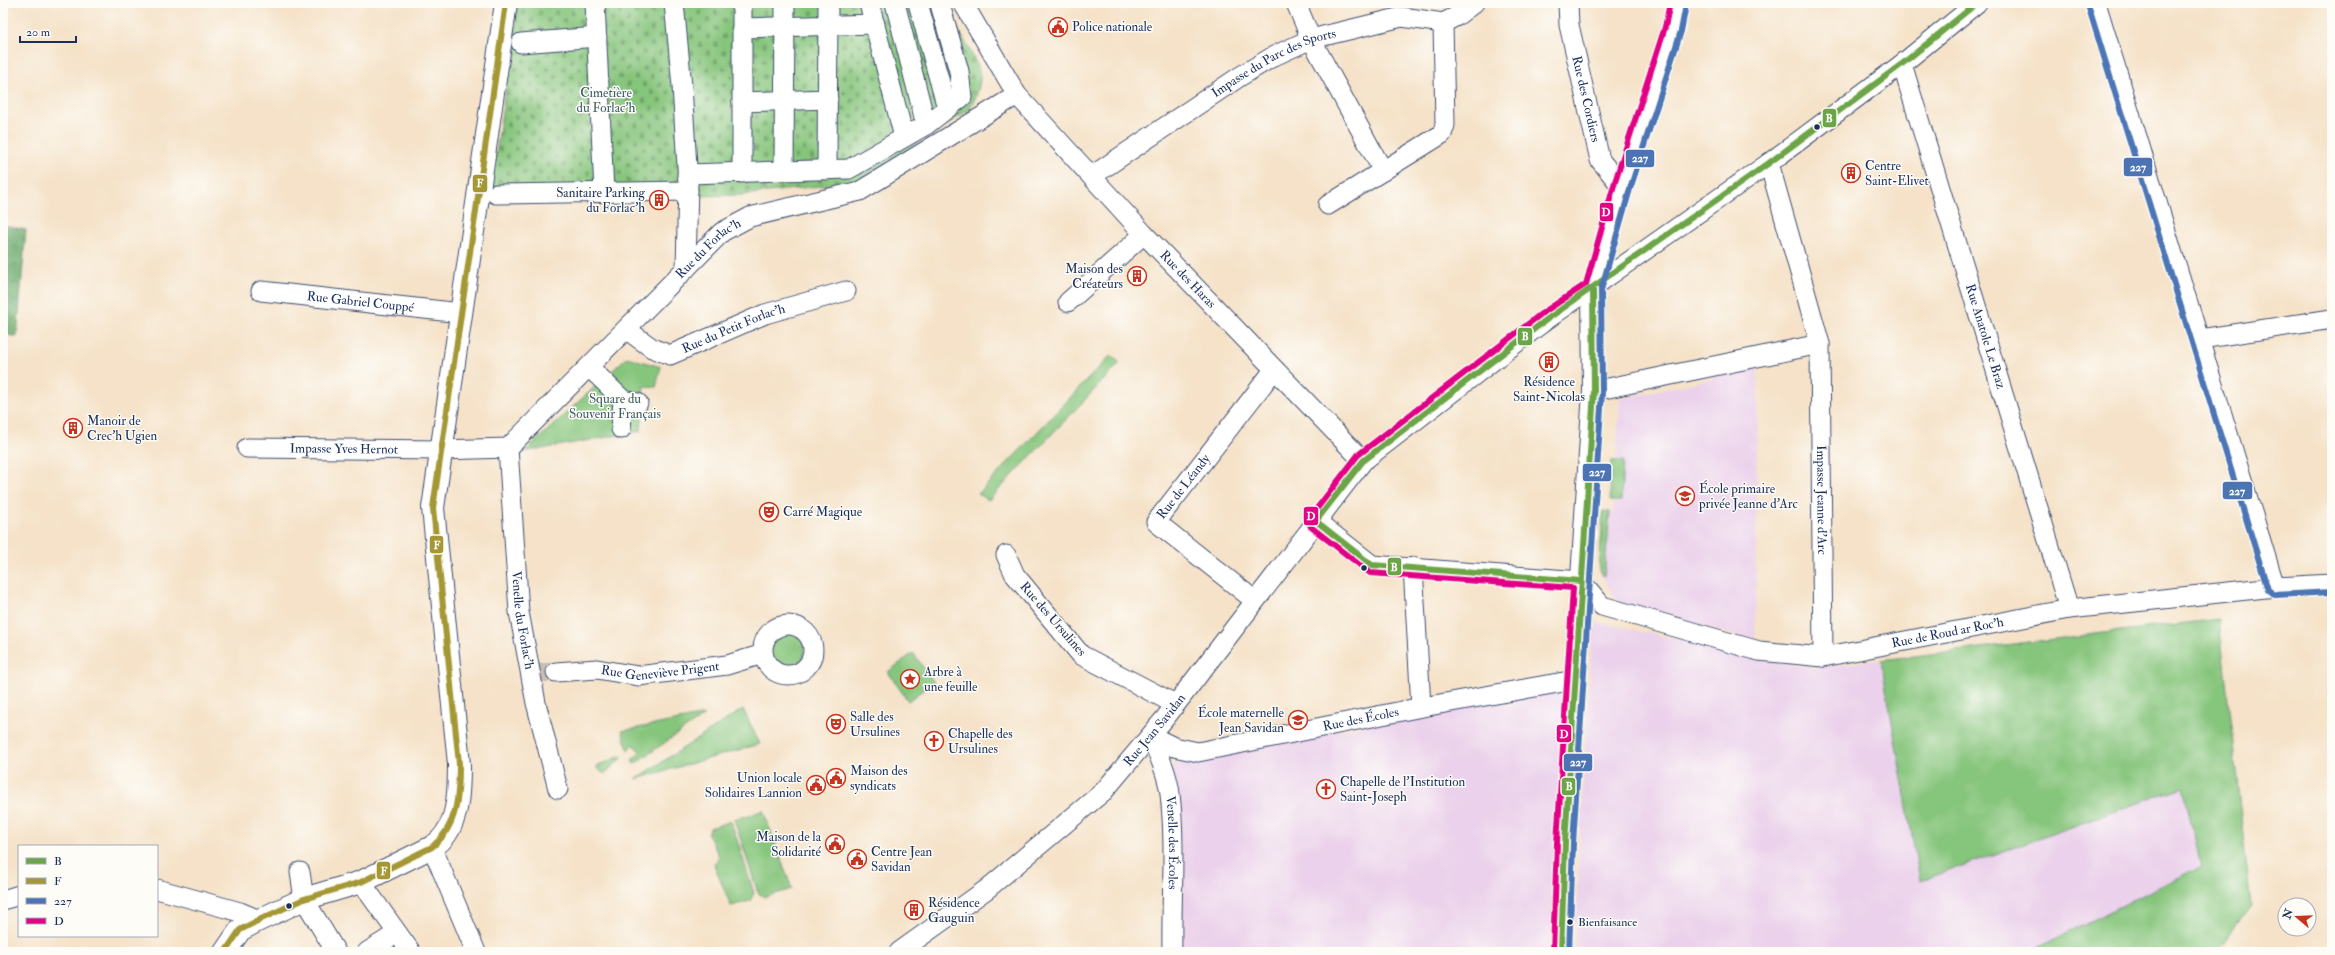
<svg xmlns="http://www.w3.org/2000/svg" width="2335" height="955" viewBox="0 0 2335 955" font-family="'IM FELL Double Pica',serif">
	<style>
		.built { fill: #ebd1eb }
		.green { fill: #86c57c; stroke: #507a6d }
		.forest { fill: url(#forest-crowns); stroke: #446c65 }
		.cemetery { fill: url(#cemetery-stones); stroke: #507a6d }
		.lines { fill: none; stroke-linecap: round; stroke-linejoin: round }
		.street-tunnel { stroke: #c9beb3; stroke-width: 19; stroke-dasharray: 19 10; stroke-linecap: butt }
		.street-casing { stroke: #3c4a6e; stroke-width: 21 }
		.secondary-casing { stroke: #3c4a6e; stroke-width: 24 }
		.street { stroke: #fff; stroke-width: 19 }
		.secondary { stroke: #fff; stroke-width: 22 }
		.bus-1-casing { stroke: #fdfcf7; stroke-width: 9 }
		.bus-2-casing { stroke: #fdfcf7; stroke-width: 9 }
		.bus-3-casing { stroke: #fdfcf7; stroke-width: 9 }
		.bus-4-casing { stroke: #fdfcf7; stroke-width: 9 }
		.bus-1 { stroke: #6ca547; stroke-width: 6 }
		.bus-2 { stroke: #a49734; stroke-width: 6 }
		.bus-3 { stroke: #4c74b5; stroke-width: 6 }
		.bus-4 { stroke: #e10685; stroke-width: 6 }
		.bus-dot { fill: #1b2f5e; stroke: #fdfcf7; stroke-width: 1.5 }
		.labels { text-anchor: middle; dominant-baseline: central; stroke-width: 3; stroke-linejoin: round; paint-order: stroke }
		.bus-label { font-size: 12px; fill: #1b2f5e; stroke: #fdfcf7; text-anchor: start }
		.poi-label { font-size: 13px; fill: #1b2f5e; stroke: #fdfcf7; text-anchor: start }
		.street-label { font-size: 13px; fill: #1b2f5e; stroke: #fdfcf7 }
		.park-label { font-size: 13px; fill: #3b5c67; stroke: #fdfcf7 }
		.line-badge { stroke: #fdfcf7; stroke-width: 1.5 }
		.badge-label { font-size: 11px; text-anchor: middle; font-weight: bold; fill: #fff }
	</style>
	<defs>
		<pattern id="forest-crowns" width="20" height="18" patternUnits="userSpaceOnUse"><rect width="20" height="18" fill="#6caa6c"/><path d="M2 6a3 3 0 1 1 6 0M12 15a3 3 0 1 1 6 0" fill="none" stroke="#588b5c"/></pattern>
		<pattern id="cemetery-stones" width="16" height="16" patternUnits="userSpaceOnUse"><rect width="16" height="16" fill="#86c57c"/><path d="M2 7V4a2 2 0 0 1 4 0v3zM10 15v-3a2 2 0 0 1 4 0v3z" fill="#6da069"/></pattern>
	</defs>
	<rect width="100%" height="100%" fill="#fdfcf7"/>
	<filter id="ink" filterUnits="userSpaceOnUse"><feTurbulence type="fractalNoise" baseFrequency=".025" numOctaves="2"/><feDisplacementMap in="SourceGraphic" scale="8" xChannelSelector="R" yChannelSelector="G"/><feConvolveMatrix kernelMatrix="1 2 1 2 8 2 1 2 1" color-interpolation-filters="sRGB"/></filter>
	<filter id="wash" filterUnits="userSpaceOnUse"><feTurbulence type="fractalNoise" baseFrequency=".012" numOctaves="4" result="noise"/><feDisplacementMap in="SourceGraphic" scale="16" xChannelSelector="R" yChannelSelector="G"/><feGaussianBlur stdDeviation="0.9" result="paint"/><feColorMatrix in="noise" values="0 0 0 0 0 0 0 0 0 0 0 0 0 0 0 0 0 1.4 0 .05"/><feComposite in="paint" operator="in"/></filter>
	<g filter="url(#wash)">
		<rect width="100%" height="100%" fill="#f5e2c8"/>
		<path class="built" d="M1758 363 1755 641 1618 603 1599 572 1603 511 1613 512 1620 399 1712 379 1714 372Z
			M2219 619 2251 906 2216 952H1574L1592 621 1812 668Z
			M1564 684 1551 952H1177L1184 892 1172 765Z"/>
		<path class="green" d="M1111 355 1120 363 989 500 978 494Z
			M627 357 661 367 656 387 644 386 641 431 524 452Z
			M1611 461H1623L1621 501H1610Z
			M1603 511 1610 512 1604 576 1599 572Z
			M2219 619 2251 906 2216 952H2029L2201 866 2183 787 1920 881 1881 660Z
			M771 650a17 17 0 1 1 34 0a17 17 0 1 1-34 0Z
			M913 653 934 682 908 701 888 672Z
			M743 709 760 744 636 779Z
			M705 715 634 764 632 760 640 752 633 744 628 750 622 731Z
			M620 756 623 757 604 774 596 767Z
			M763 810 792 889 765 897 758 893 734 819 742 816 746 817Z
			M731 821 754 893 750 901 731 906 714 865 719 856 708 834 710 828Z"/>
		<path class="forest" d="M3 225 26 230 17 337 3 334Z"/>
		<path class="cemetery" d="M518 3H942C951 20 977 57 980 75 981 86 974 105 966 112L855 182 742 195 489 201Z"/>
	</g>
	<g filter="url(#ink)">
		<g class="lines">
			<path class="street-tunnel" d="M537 673 556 672"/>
			<g class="street-casing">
				<g id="street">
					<path d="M595 3 604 192"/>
					<path d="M674 3 682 86 688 183 686 269"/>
					<path d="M869 3 904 137"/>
					<path d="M895 3 926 125"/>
					<path d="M918 3 947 108"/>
					<path id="s1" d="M963 3 1017 95 1144 234 1363 461"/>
					<path d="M1296 3 1311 39 1383 171"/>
					<path id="s2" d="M1568 3 1569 25 1600 160 1622 187"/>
					<path d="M2096 3 2275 587"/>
					<path d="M742 28 875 24"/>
					<path d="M521 43 597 37"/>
					<path id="s3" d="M1902 64 2069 609"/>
					<path d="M742 102 828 99"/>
					<path id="s4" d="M1769 163 1820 344 1823 657"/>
					<path d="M827 170 828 3"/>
					<path d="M784 171 785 3"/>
					<path d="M742 173V3"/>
					<path d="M687 174 849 169 926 125 962 97 959 71 941 8"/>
					<path id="s5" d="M1092 176 1239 77 1274 56 1311 39 1402 17 1443 23 1457 16 1474 3"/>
					<path d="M496 194 688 191"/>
					<path d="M1328 205 1442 134 1445 125 1443 23"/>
					<path id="s6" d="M261 291 461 313"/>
					<path d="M1068 302 1144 234"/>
					<path id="s7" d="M627 330 652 348 670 355 765 314 846 291"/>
					<path d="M2200 339 2332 319"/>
					<path d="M589 367 623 400 638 403"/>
					<path d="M1594 391 1820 344"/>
					<path d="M621 429 623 400"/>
					<path id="s8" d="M247 448 441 450 508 448 722 232 750 217 860 191 1017 95"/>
					<path id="s9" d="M508 448 519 612 536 703 558 789"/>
					<path id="s10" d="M1316 521 1372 565 1581 581 1602 606 1759 651 1823 657 2069 609 2275 587 2332 584"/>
					<path d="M1006 555 1015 575 1081 655 1175 704"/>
					<path d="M1413 567 1421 707"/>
					<path id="s11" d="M1254 600 1156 522 1274 370"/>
					<circle cx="788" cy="650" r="25"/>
					<path id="s12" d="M556 672 597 669 638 676 727 665 763 654"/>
					<path id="s13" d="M1151 736 1174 747 1198 752 1417 708 1575 680"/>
					<path id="s14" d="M1151 736C1158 754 1168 774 1170 794 1176 846 1171 899 1172 952"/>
					<path d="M432 847 476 952"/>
					<path d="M300 872 304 899 336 952"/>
					<path d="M361 882 411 952"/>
					<path d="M157 889 240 912 259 920"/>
					<path d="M3 900 19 895"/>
					<path d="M367 952 397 933"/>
					<path id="s15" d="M899 952 987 889 1104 791 1166 717 1363 461 1546 320 1769 163 1902 64 1977 3"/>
				</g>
			</g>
			<g class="secondary-casing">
				<path id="secondary" d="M225 952 240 930 259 920 304 899 361 882 432 847C459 831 459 792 459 764L433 508 506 3
					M1561 952 1565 843 1594 391 1593 289 1622 187 1673 29 1678 3"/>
			</g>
			<use href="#street" class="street"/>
			<use href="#secondary" class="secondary"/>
			<g class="bus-1-casing">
				<path id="bus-1" d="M1581 581 1372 565 1316 521 1363 461 1546 320 1769 163 1902 64 1977 3
					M1561 952 1565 843 1594 391 1593 289"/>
			</g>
			<g class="bus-2-casing">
				<path id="bus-2" d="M225 952 240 930 259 920 304 899 361 882 432 847C458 826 459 795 459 764L433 508 506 3"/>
			</g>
			<g class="bus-3-casing">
				<path id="bus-3" d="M2088 5 2268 590 2275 595 2332 592
					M1569 952 1573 843 1602 392 1601 290 1630 189 1681 31 1686 5"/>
			</g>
			<g class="bus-4-casing">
				<path id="bus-4" d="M1553 952 1557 843 1573 588 1370 573 1311 527 1308 520 1358 455 1541 314 1586 284 1614 185 1665 27 1670 3"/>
			</g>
			<use href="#bus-1" class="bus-1"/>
			<use href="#bus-2" class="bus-2"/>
			<use href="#bus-3" class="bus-3"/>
			<use href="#bus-4" class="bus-4"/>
		</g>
	</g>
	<defs>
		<g id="civic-ring" transform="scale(1)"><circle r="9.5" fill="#fdfcf7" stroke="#c8321e" stroke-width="1.5"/><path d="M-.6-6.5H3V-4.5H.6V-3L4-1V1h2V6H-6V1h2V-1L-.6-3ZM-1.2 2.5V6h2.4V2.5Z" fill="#c8321e"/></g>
		<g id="building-ring" transform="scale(1)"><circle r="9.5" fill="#fdfcf7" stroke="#c8321e" stroke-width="1.5"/><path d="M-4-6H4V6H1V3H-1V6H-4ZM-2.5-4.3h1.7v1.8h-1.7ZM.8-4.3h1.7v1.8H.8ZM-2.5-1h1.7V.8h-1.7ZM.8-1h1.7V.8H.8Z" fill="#c8321e"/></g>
		<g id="school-ring" transform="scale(1)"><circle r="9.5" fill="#fdfcf7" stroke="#c8321e" stroke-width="1.5"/><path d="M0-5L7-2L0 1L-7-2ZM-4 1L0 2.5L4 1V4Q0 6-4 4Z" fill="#c8321e"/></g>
		<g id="theatre-ring" transform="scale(1)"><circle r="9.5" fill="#fdfcf7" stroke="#c8321e" stroke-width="1.5"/><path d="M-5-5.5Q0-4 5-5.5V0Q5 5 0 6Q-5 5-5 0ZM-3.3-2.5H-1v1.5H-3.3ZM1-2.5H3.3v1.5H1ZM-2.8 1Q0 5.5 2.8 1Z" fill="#c8321e"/></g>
		<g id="sight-ring" transform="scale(1)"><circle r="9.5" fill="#fdfcf7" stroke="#c8321e" stroke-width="1.5"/><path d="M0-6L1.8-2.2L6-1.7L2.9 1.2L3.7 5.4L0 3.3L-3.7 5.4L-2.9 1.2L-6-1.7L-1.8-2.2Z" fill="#c8321e"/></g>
		<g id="church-ring" transform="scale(1)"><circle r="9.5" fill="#fdfcf7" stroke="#c8321e" stroke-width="1.5"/><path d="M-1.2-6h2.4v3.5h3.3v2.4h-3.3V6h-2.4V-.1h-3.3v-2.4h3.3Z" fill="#c8321e"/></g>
	</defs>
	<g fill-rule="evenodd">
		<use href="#civic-ring" x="1058" y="27"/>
		<use href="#building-ring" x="1851" y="173"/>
		<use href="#building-ring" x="659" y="200"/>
		<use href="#building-ring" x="1137" y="276"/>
		<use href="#building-ring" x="1549" y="362"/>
		<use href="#building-ring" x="73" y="428"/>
		<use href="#school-ring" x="1685" y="496"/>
		<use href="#theatre-ring" x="769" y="512"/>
		<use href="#sight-ring" x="910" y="679"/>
		<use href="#school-ring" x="1298" y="720"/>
		<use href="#theatre-ring" x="836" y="724"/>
		<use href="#church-ring" x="934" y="741"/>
		<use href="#civic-ring" x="836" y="778"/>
		<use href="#civic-ring" x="816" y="785"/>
		<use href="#church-ring" x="1326" y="789"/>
		<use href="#civic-ring" x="835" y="844"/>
		<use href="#civic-ring" x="857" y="859"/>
		<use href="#building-ring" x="914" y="910"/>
	</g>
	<g class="bus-dot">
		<circle cx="1817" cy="127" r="3.5"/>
		<circle cx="1364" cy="568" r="3.5"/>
		<circle cx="289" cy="906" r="3.5"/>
		<circle cx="1570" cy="922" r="3.5"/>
	</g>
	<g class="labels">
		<g class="bus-label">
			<text x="1578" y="922">Bienfaisance</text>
		</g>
		<g class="poi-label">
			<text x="1072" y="27">Police nationale</text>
			<text x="1865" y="166">Centre<tspan x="1865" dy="15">Saint-Elivet</tspan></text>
			<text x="645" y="193" text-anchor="end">Sanitaire Parking<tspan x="645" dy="15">du Forlac'h</tspan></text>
			<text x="1123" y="269" text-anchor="end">Maison des<tspan x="1123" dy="15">Créateurs</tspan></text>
			<text x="1549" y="382" text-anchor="middle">Résidence<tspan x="1549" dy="15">Saint-Nicolas</tspan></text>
			<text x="87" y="421">Manoir de<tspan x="87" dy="15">Crec'h Ugien</tspan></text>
			<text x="1699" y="489">École primaire<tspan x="1699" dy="15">privée Jeanne d'Arc</tspan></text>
			<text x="783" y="512">Carré Magique</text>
			<text x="924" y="672">Arbre à<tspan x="924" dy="15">une feuille</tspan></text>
			<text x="1284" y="713" text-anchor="end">École maternelle<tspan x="1284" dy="15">Jean Savidan</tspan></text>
			<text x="850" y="717">Salle des<tspan x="850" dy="15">Ursulines</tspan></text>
			<text x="948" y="734">Chapelle des<tspan x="948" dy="15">Ursulines</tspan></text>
			<text x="850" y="771">Maison des<tspan x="850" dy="15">syndicats</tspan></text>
			<text x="802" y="778" text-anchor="end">Union locale<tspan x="802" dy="15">Solidaires Lannion</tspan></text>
			<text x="1340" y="782">Chapelle de l'Institution<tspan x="1340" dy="15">Saint-Joseph</tspan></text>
			<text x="821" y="837" text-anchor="end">Maison de la<tspan x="821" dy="15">Solidarité</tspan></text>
			<text x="871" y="852">Centre Jean<tspan x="871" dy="15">Savidan</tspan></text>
			<text x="928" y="903">Résidence<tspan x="928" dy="15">Gauguin</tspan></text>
		</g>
		<g class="street-label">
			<text stroke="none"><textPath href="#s5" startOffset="215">Impasse du Parc des Sports</textPath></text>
			<text stroke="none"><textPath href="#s2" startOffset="98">Rue des Cordiers</textPath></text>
			<text stroke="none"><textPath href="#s8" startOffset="544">Rue du Forlac'h</textPath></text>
			<text stroke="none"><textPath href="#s1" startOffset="358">Rue des Haras</textPath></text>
			<text stroke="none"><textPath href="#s6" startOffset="100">Rue Gabriel Couppé</textPath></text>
			<text stroke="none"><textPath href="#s7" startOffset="119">Rue du Petit Forlac'h</textPath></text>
			<text stroke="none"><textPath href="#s3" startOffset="285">Rue Anatole Le Braz</textPath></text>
			<text stroke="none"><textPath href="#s8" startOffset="97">Impasse Yves Hernot</textPath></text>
			<text stroke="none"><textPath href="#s11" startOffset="170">Rue de Léandy</textPath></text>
			<text stroke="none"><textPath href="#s4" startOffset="344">Impasse Jeanne d'Arc</textPath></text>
			<text transform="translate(1053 619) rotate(49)">Rue des Ursulines</text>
			<text stroke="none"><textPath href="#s9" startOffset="173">Venelle du Forlac'h</textPath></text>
			<text stroke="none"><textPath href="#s10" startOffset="668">Rue de Roud ar Roc'h</textPath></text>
			<text stroke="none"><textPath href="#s12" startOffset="105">Rue Geneviève Prigent</textPath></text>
			<text stroke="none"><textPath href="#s13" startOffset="216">Rue des Écoles</textPath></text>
			<text stroke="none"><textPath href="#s15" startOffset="340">Rue Jean Savidan</textPath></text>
			<text stroke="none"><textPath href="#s14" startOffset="110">Venelle des Écoles</textPath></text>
		</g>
		<g class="park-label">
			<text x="606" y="93">Cimetière<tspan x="606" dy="15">du Forlac’h</tspan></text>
			<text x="615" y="399">Square du<tspan x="615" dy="15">Souvenir Français</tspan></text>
		</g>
	</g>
	<g class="line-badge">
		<rect x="1822" y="108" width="15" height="20" rx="4" fill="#6ca547"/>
		<rect x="1625" y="149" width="30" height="19" rx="4" fill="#4c74b5"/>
		<rect x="2123" y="157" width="30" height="20" rx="4" fill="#4c74b5"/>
		<rect x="472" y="174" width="16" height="19" rx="4" fill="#a49734"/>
		<rect x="1599" y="202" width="15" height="20" rx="4" fill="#e10685"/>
		<rect x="1517" y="327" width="16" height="19" rx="4" fill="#6ca547"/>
		<rect x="1582" y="463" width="30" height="19" rx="4" fill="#4c74b5"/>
		<rect x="2222" y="481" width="31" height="19" rx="4" fill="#4c74b5"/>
		<rect x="1303" y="506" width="16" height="20" rx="4" fill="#e10685"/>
		<rect x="429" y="535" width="15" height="19" rx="4" fill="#a49734"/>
		<rect x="1387" y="557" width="15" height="19" rx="4" fill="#6ca547"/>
		<rect x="1556" y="724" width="16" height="19" rx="4" fill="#e10685"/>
		<rect x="1563" y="753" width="30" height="19" rx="4" fill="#4c74b5"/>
		<rect x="1561" y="777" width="15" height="19" rx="4" fill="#6ca547"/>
		<rect x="376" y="861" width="15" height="19" rx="4" fill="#a49734"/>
	</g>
	<g class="badge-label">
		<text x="1829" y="122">B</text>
		<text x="1640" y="162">227</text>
		<text x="2138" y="171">227</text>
		<text x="480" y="187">F</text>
		<text x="1606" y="216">D</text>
		<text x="1525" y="340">B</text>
		<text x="1597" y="476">227</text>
		<text x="2237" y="495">227</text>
		<text x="1311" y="520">D</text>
		<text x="437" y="549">F</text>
		<text x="1394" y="571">B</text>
		<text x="1564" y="738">D</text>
		<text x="1578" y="766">227</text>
		<text x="1569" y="790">B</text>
		<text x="384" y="875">F</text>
	</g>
	<rect width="2335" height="955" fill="none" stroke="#fdfcf7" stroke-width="16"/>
	<rect x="18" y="845" width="140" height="92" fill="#fdfcf7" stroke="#a3aaba"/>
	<rect x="26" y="858" width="20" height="6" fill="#6ca547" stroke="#a3aaba"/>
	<text x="54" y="865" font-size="12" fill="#1b2f5e">B</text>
	<rect x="26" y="878" width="20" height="6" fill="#a49734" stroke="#a3aaba"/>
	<text x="54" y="885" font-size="12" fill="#1b2f5e">F</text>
	<rect x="26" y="898" width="20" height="6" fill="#4c74b5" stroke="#a3aaba"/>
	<text x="54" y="905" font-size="12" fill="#1b2f5e">227</text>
	<rect x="26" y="918" width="20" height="6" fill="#e10685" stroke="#a3aaba"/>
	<text x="54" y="925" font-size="12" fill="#1b2f5e">D</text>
	<g transform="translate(2297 917) rotate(289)"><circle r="19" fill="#fdfcf7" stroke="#a3aaba"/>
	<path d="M0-3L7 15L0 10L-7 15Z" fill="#c8321e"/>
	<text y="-6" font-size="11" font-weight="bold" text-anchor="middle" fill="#1b2f5e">N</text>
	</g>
	<path d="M20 36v6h56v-6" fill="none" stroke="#1b2f5e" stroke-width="2"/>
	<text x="26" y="36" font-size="12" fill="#1b2f5e" stroke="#fdfcf7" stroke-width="3" paint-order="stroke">20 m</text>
</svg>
